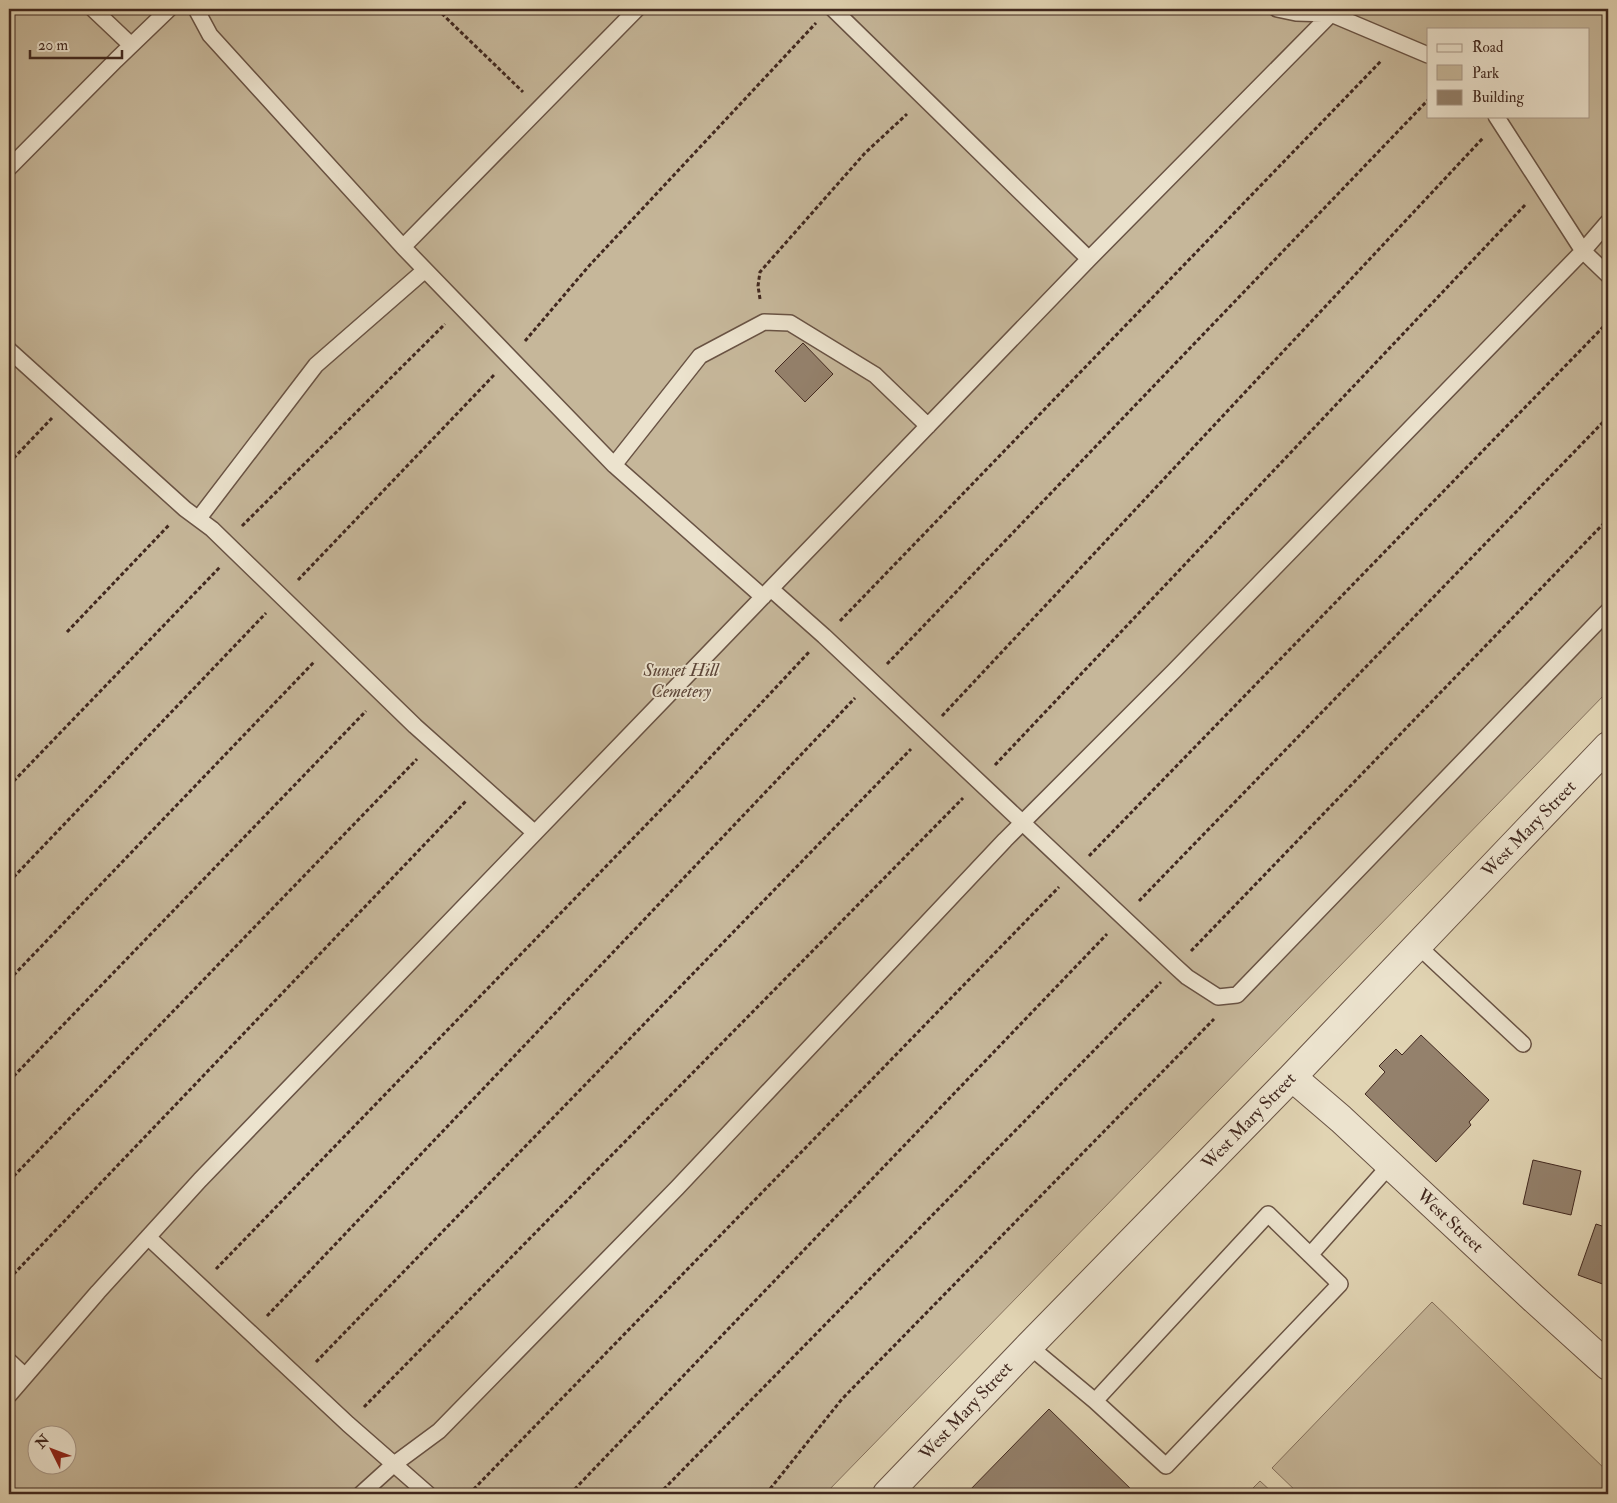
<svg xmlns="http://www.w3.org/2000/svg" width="1617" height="1503" viewBox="0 0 1617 1503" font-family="'IM FELL Double Pica',serif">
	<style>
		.green { fill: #c6b79a; stroke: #84705c; fill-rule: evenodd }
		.building { fill: #94816c; stroke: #41281f }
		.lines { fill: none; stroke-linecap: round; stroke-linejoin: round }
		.service-casing { stroke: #695344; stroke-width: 18 }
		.minor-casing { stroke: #695344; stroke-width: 30 }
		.path { stroke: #41281f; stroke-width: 3; stroke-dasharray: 4 2.5; stroke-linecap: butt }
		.service { stroke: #ece3ce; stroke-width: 15 }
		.minor { stroke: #ece3ce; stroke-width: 28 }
		.labels { text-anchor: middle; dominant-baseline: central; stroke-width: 4; stroke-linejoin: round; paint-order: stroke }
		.park-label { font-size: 18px; font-style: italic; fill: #5c4538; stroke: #ece3ce }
		.street-label { font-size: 18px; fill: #41281f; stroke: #ece3ce }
	</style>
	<rect width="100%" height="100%" fill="#e1d4b3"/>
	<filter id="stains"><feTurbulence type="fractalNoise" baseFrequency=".004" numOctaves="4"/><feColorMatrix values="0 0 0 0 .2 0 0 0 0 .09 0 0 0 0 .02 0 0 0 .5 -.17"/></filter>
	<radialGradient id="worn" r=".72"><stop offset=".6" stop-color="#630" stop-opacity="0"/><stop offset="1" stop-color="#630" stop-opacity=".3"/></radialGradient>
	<path class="green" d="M9 9H1608V691L825 1494H9ZM1428 29H1588V116H1428ZM38 1436H68V1466H38Z
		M1432 1302 1608 1472V1494H1299L1272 1468Z
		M1260 1481 1274 1494H1247Z"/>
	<path class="building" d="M803 343 833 374 805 402 775 371Z
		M1421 1035 1489 1100 1469 1122 1471 1125 1436 1162 1365 1094 1385 1072 1379 1066 1396 1049 1402 1055Z
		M1533 1160 1581 1171 1571 1215 1523 1204Z
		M1596 1224 1608 1228V1286L1578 1275Z
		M1049 1409 1136 1494H966Z"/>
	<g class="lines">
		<g class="service-casing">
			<path id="service" d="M93 9 131 45
				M196 9 210 35 403 247
				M637 9 403 247 614 465 763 597
				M833 9 1089 259
				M1277 9 1296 13 1331 14 1428 55
				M1496 116 1583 251 1608 275
				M9 168 116 60 169 9
				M9 350 185 509 212 529 415 726 535 833
				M614 465 700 356 764 322 790 323 875 375 928 426
				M199 518 316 365 425 270
				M771 589 824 636 1176 967 1187 977 1218 997 1237 995 1608 611
				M1418 946 1523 1044
				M148 1237 348 1424 428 1494
				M1310 1255 1390 1165
				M1029 1346 1095 1401 1166 1466 1340 1284 1268 1214 1095 1401
				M9 1361 25 1376
				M9 1395 98 1292 200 1180 1089 259 1336 9
				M361 1494 393 1465 439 1431 677 1188 1005 840 1174 671 1583 251 1608 222"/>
		</g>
		<g class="minor-casing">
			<path id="minor" d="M1292 1077 1341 1119 1533 1298 1608 1366
				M887 1494 1029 1346 1292 1077 1608 746"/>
		</g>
		<path class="path" d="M437 9 523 92
			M760 299 758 286 760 272 865 153 907 114
			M525 341 588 267 816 23
			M9 463 52 418
			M242 526 445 324
			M298 580 494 375
			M840 621 1381 61
			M67 632 169 525
			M887 664 1428 100
			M942 716 1483 138
			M995 765 1525 205
			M9 786 220 567
			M1089 856 1608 322
			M9 882 266 613
			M1139 901 1608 417
			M1191 951 1608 519
			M9 980 315 661
			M9 1081 366 711
			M9 1181 417 759
			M216 1269 678 792 809 652
			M9 1279 466 801
			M267 1316 855 698
			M316 1362 911 749
			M364 1407 963 798
			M469 1494 1059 887
			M570 1494 1107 934
			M659 1494 1161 982
			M766 1494 842 1399 1214 1019"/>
		<use href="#service" class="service"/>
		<use href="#minor" class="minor"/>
	</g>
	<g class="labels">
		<g class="park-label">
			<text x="681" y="670">Sunset Hill<tspan x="681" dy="21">Cemetery</tspan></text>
		</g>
		<g class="street-label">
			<text transform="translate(1529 829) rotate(-46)">West Mary Street</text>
			<text transform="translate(1249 1121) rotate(-46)">West Mary Street</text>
			<text transform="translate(1450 1221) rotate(43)">West Street</text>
			<text transform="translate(966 1411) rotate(-47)">West Mary Street</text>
		</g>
	</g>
	<rect width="1617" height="1503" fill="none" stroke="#e1d4b3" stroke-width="30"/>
	<rect x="10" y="10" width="1597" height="1483" fill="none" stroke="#41281f" stroke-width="2.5"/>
	<rect x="15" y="15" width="1587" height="1473" fill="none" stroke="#41281f"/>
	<rect x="1427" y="28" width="162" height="90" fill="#ece3ce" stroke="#a89888"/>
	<rect x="1437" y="44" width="25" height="8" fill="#ece3ce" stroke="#a89888"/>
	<text x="1472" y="52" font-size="15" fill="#41281f">Road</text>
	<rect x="1437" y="65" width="25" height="15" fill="#c6b79a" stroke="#a89888"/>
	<text x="1472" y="78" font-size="15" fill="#41281f">Park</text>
	<rect x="1437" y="90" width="25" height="15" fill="#94816c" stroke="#a89888"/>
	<text x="1472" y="102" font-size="15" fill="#41281f">Building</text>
	<g transform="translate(52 1450) rotate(312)"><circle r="24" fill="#ece3ce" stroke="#a89888"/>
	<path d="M0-4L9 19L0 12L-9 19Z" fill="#8f2418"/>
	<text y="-8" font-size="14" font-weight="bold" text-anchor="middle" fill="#41281f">N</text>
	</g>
	<path d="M30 50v8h92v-8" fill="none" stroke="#41281f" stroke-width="2.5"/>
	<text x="38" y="50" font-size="15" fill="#41281f" stroke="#ece3ce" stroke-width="4" paint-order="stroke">20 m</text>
	<rect width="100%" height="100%" filter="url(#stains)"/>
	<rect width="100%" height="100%" fill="url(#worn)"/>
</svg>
